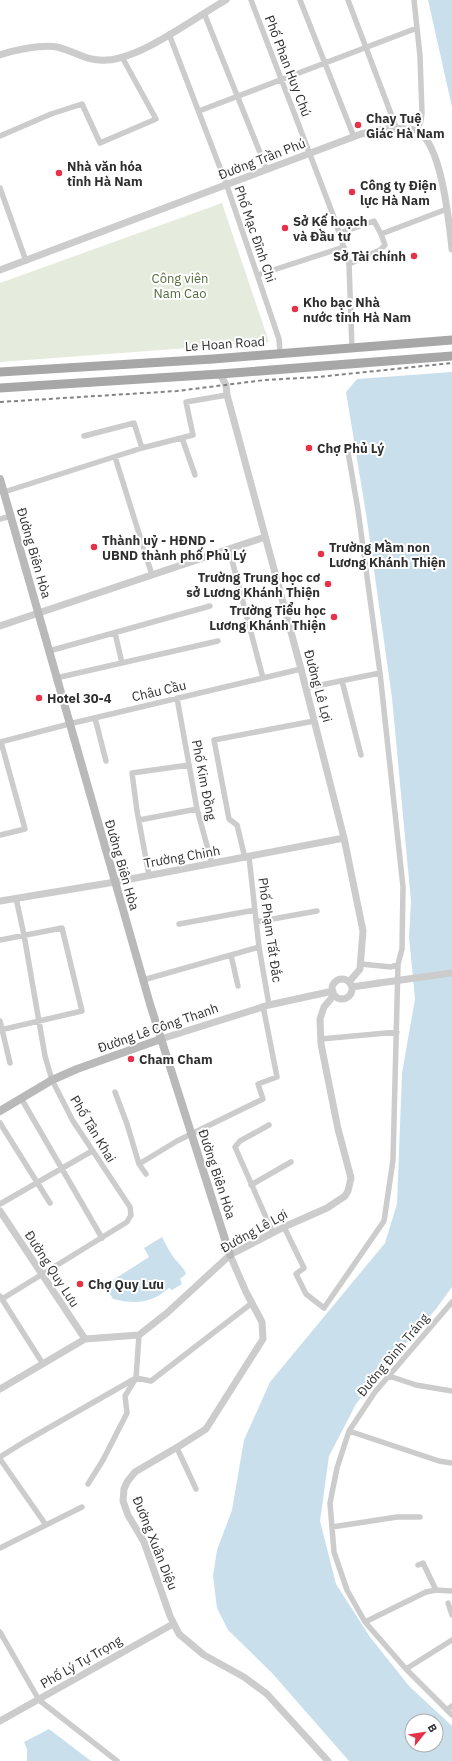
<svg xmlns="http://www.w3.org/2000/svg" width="452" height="1761" viewBox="0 0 452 1761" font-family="'IBM Plex Sans',sans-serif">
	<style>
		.green { fill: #e6ecdd }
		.water { fill: #c9e0ec; fill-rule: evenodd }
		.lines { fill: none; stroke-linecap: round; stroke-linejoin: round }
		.minor { stroke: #ccc; stroke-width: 5.5 }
		.tertiary { stroke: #ccc; stroke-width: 7 }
		.secondary { stroke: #b9b9b9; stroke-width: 8 }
		.primary { stroke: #a7a7a7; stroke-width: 9 }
		.rail { stroke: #848484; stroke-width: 2; stroke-dasharray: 4 3; stroke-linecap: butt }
		.tertiary-bridge { stroke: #ccc; stroke-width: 7 }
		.poi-dot { fill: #e53249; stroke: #fff; stroke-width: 1.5 }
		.labels { text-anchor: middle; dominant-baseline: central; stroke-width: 4; stroke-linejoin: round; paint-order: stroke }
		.street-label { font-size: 13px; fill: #2f2f2f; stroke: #fff }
		.poi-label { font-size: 13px; font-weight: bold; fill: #2f2f2f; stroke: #fff; text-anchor: start }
		.park-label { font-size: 13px; fill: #556b3c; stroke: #fff }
	</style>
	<rect width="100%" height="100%" fill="#fff"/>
	<path class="green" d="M222 203 269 342 0 362V283Z"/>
	<path class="water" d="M428 0H452V107Z
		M452 372V1287L436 1309 394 1357 356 1404 329 1456 320 1521 336 1584 370 1637 409 1686 452 1726V1761H349L272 1673 228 1630 217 1608 213 1576 217 1550 232 1510 244 1440 270 1382 385 1243 397 1204 402 1073 415 999 409 937 411 901 392 698 367 520 346 392 357 379ZM412 1721H436V1745H412Z
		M162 1237C165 1243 168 1249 172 1255 176 1262 184 1267 186 1274L180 1279 182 1284 172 1290 169 1288C151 1304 135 1304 113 1299L107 1289 113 1280 149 1257 144 1248Z
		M49 1729 91 1761H27V1749L24 1742Z"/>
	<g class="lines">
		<path class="minor" d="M251 0 335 220 349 264 352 348
			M300 0 354 137
			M348 0 396 127
			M414 0 420 56 422 113 421 121 417 130
			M204 13 267 170
			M169 34 227 186 279 339 280 353
			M199 111 417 28
			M0 136 51 114 82 104 100 143 156 119 122 57
			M0 188 26 261
			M340 233 374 221 381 234 385 245 380 250 349 264
			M381 234 447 209
			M258 275 344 247
			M84 436 134 423 142 448
			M182 438 195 475
			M115 457 152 575
			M4 492 142 448 193 435 186 402 227 395
			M0 519 11 516
			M229 549 263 678
			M115 633 122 663
			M49 651 210 606
			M56 678 218 641
			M342 681 361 755
			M306 688 380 673
			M177 698 197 809 212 864
			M95 718 106 761
			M0 742 69 724 301 669
			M139 820 197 809
			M0 835 25 829 1 742
			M249 857 259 947 269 1005
			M245 858 237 825 229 819 214 740 314 721
			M149 875 137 811 132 773 189 765
			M256 922 317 911
			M179 924 255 910
			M0 940 62 928 82 1011 0 1030
			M231 955 238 986
			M361 964 391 967 398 964
			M143 980 259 947
			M0 1021 10 1063
			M321 1039 397 1032
			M115 1092 127 1124 139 1164 146 1174
			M21 1098 102 1238
			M0 1123 50 1203
			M269 1125 240 1141 235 1147 273 1233
			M139 1164 177 1141 263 1099 258 1084 277 1077 263 1006
			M251 1185 291 1162
			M0 1204 92 1151
			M284 1227 304 1268 296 1274 306 1294 324 1308 384 1221 393 1160 398 964 402 949 403 887 380 673 358 510 348 452
			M0 1296 43 1364
			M2 1299 127 1222 131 1215 130 1207 73 1121 52 1080 45 1056 24 935 16 898
			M452 1302 375 1392 349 1431 337 1468 330 1503 334 1552 347 1590 365 1622 406 1669 452 1715
			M389 1376 416 1385 452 1391
			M349 1431 439 1461 452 1463
			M177 1448 196 1489
			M0 1457 24 1442 136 1378 151 1381 252 1303
			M0 1459 46 1525
			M88 1484 103 1460 127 1413 125 1396 136 1378 139 1335
			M332 1527 397 1517H420
			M0 1548 82 1507
			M418 1565 423 1563 436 1590
			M448 1603 452 1615
			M365 1622 426 1592 436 1590 452 1591
			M0 1632 39 1700 117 1761
			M406 1669 452 1640
			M447 1710 452 1706"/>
		<path class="tertiary" d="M0 55C14 50 43 44 57 47 75 51 87 62 107 60 142 58 194 18 226 0
			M0 270 361 134C377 130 390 127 406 129 410 129 415 129 418 131 442 146 449 222 452 249
			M220 374 226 385 227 395 301 669 344 838 363 931 360 969 349 982
			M0 626 265 537
			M0 901 115 882 344 838
			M332 989a10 10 0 1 1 20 0a10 10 0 1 1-20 0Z
			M352 987 379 983
			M161 1039 269 1005 333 991
			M0 1211 85 1339
			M230 1255 246 1292 262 1322 263 1339 206 1429 181 1445 135 1472 127 1482 124 1489 123 1501 128 1515 144 1542 170 1616 179 1634 204 1655 244 1677 267 1694 328 1761
			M0 1389 85 1339 139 1335 167 1313 230 1255 284 1227 327 1208 345 1196 348 1191 351 1178 338 1129 321 1044 320 1019 324 1007 334 995
			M0 1721 173 1624"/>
		<path class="secondary" d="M0 479 150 1004 230 1255
			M0 1111 52 1080 77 1069 161 1039"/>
		<path class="primary" d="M0 372 213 359 452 340
			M0 388 220 374 452 356"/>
		<path class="rail" d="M0 402 177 391 265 380 318 377 452 363"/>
		<path class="tertiary-bridge" d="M379 983 452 973"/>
	</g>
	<g class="poi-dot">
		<circle cx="358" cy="125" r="4"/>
		<circle cx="59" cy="173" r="4"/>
		<circle cx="352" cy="192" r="4"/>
		<circle cx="285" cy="228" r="4"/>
		<circle cx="414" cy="256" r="4"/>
		<circle cx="295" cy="309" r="4"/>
		<circle cx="309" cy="448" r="4"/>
		<circle cx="94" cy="547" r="4"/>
		<circle cx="321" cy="554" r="4"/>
		<circle cx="328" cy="584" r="4"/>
		<circle cx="334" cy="617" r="4"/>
		<circle cx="39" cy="698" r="4"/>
		<circle cx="131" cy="1059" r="4"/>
		<circle cx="80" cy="1284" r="4"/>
	</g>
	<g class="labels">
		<g class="street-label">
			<text transform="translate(288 66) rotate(69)">Phố Phan Huy Chú</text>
			<text transform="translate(262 159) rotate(-21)">Đường Trần Phú</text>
			<text transform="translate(255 234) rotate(71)">Phố Mạc Đĩnh Chi</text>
			<text transform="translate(225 344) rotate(-4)">Le Hoan Road</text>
			<text transform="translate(34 553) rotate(74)">Đường Biên Hòa</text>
			<text transform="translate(318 686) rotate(75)">Đường Lê Lợi</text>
			<text transform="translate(159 691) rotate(-13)">Châu Cầu</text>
			<text transform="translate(204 780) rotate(79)">Phố Kim Đồng</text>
			<text transform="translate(182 857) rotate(-10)">Trường Chinh</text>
			<text transform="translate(122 865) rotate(74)">Đường Biên Hòa</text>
			<text transform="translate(270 930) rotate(82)">Phố Phạm Tất Đắc</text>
			<text transform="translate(158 1028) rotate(-19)">Đường Lê Công Thanh</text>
			<text transform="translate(93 1129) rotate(59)">Phố Tân Khai</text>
			<text transform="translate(217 1174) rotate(72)">Đường Biên Hòa</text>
			<text transform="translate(254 1231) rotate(-29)">Đường Lê Lợi</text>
			<text transform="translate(52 1269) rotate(57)">Đường Quy Lưu</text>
			<text transform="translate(393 1355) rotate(-50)">Đường Đinh Tráng</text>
			<text transform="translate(155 1543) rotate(68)">Đường Xuân Diệu</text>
			<text transform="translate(81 1662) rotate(-30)">Phố Lý Tự Trọng</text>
		</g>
		<g class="poi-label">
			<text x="366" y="118">Chay Tuệ<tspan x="366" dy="15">Giác Hà Nam</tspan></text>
			<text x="67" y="166">Nhà văn hóa<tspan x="67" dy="15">tỉnh Hà Nam</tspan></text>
			<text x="360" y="185">Công ty Điện<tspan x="360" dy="15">lực Hà Nam</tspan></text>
			<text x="293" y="221">Sở Kế hoạch<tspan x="293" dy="15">và Đầu tư</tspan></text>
			<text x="406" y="256" text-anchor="end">Sở Tài chính</text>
			<text x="303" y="302">Kho bạc Nhà<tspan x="303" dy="15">nước tỉnh Hà Nam</tspan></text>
			<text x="317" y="448">Chợ Phủ Lý</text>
			<text x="102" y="540">Thành uỷ - HĐND -<tspan x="102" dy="15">UBND thành phố Phủ Lý</tspan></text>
			<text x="329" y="547">Trường Mầm non<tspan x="329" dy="15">Lương Khánh Thiện</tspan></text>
			<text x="320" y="577" text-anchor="end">Trường Trung học cơ<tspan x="320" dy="15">sở Lương Khánh Thiện</tspan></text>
			<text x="326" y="610" text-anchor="end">Trường Tiểu học<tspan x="326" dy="15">Lương Khánh Thiện</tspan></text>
			<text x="47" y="698">Hotel 30-4</text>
			<text x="139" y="1059">Cham Cham</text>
			<text x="88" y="1284">Chợ Quy Lưu</text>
		</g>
		<g class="park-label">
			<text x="180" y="278">Công viên<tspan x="180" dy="15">Nam Cao</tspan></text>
		</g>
	</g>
	<g transform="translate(424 1733) rotate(60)"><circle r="19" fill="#ffffff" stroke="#acacac"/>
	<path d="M0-3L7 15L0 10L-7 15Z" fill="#e53249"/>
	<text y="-6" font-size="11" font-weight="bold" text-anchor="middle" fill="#2f2f2f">B</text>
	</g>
</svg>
